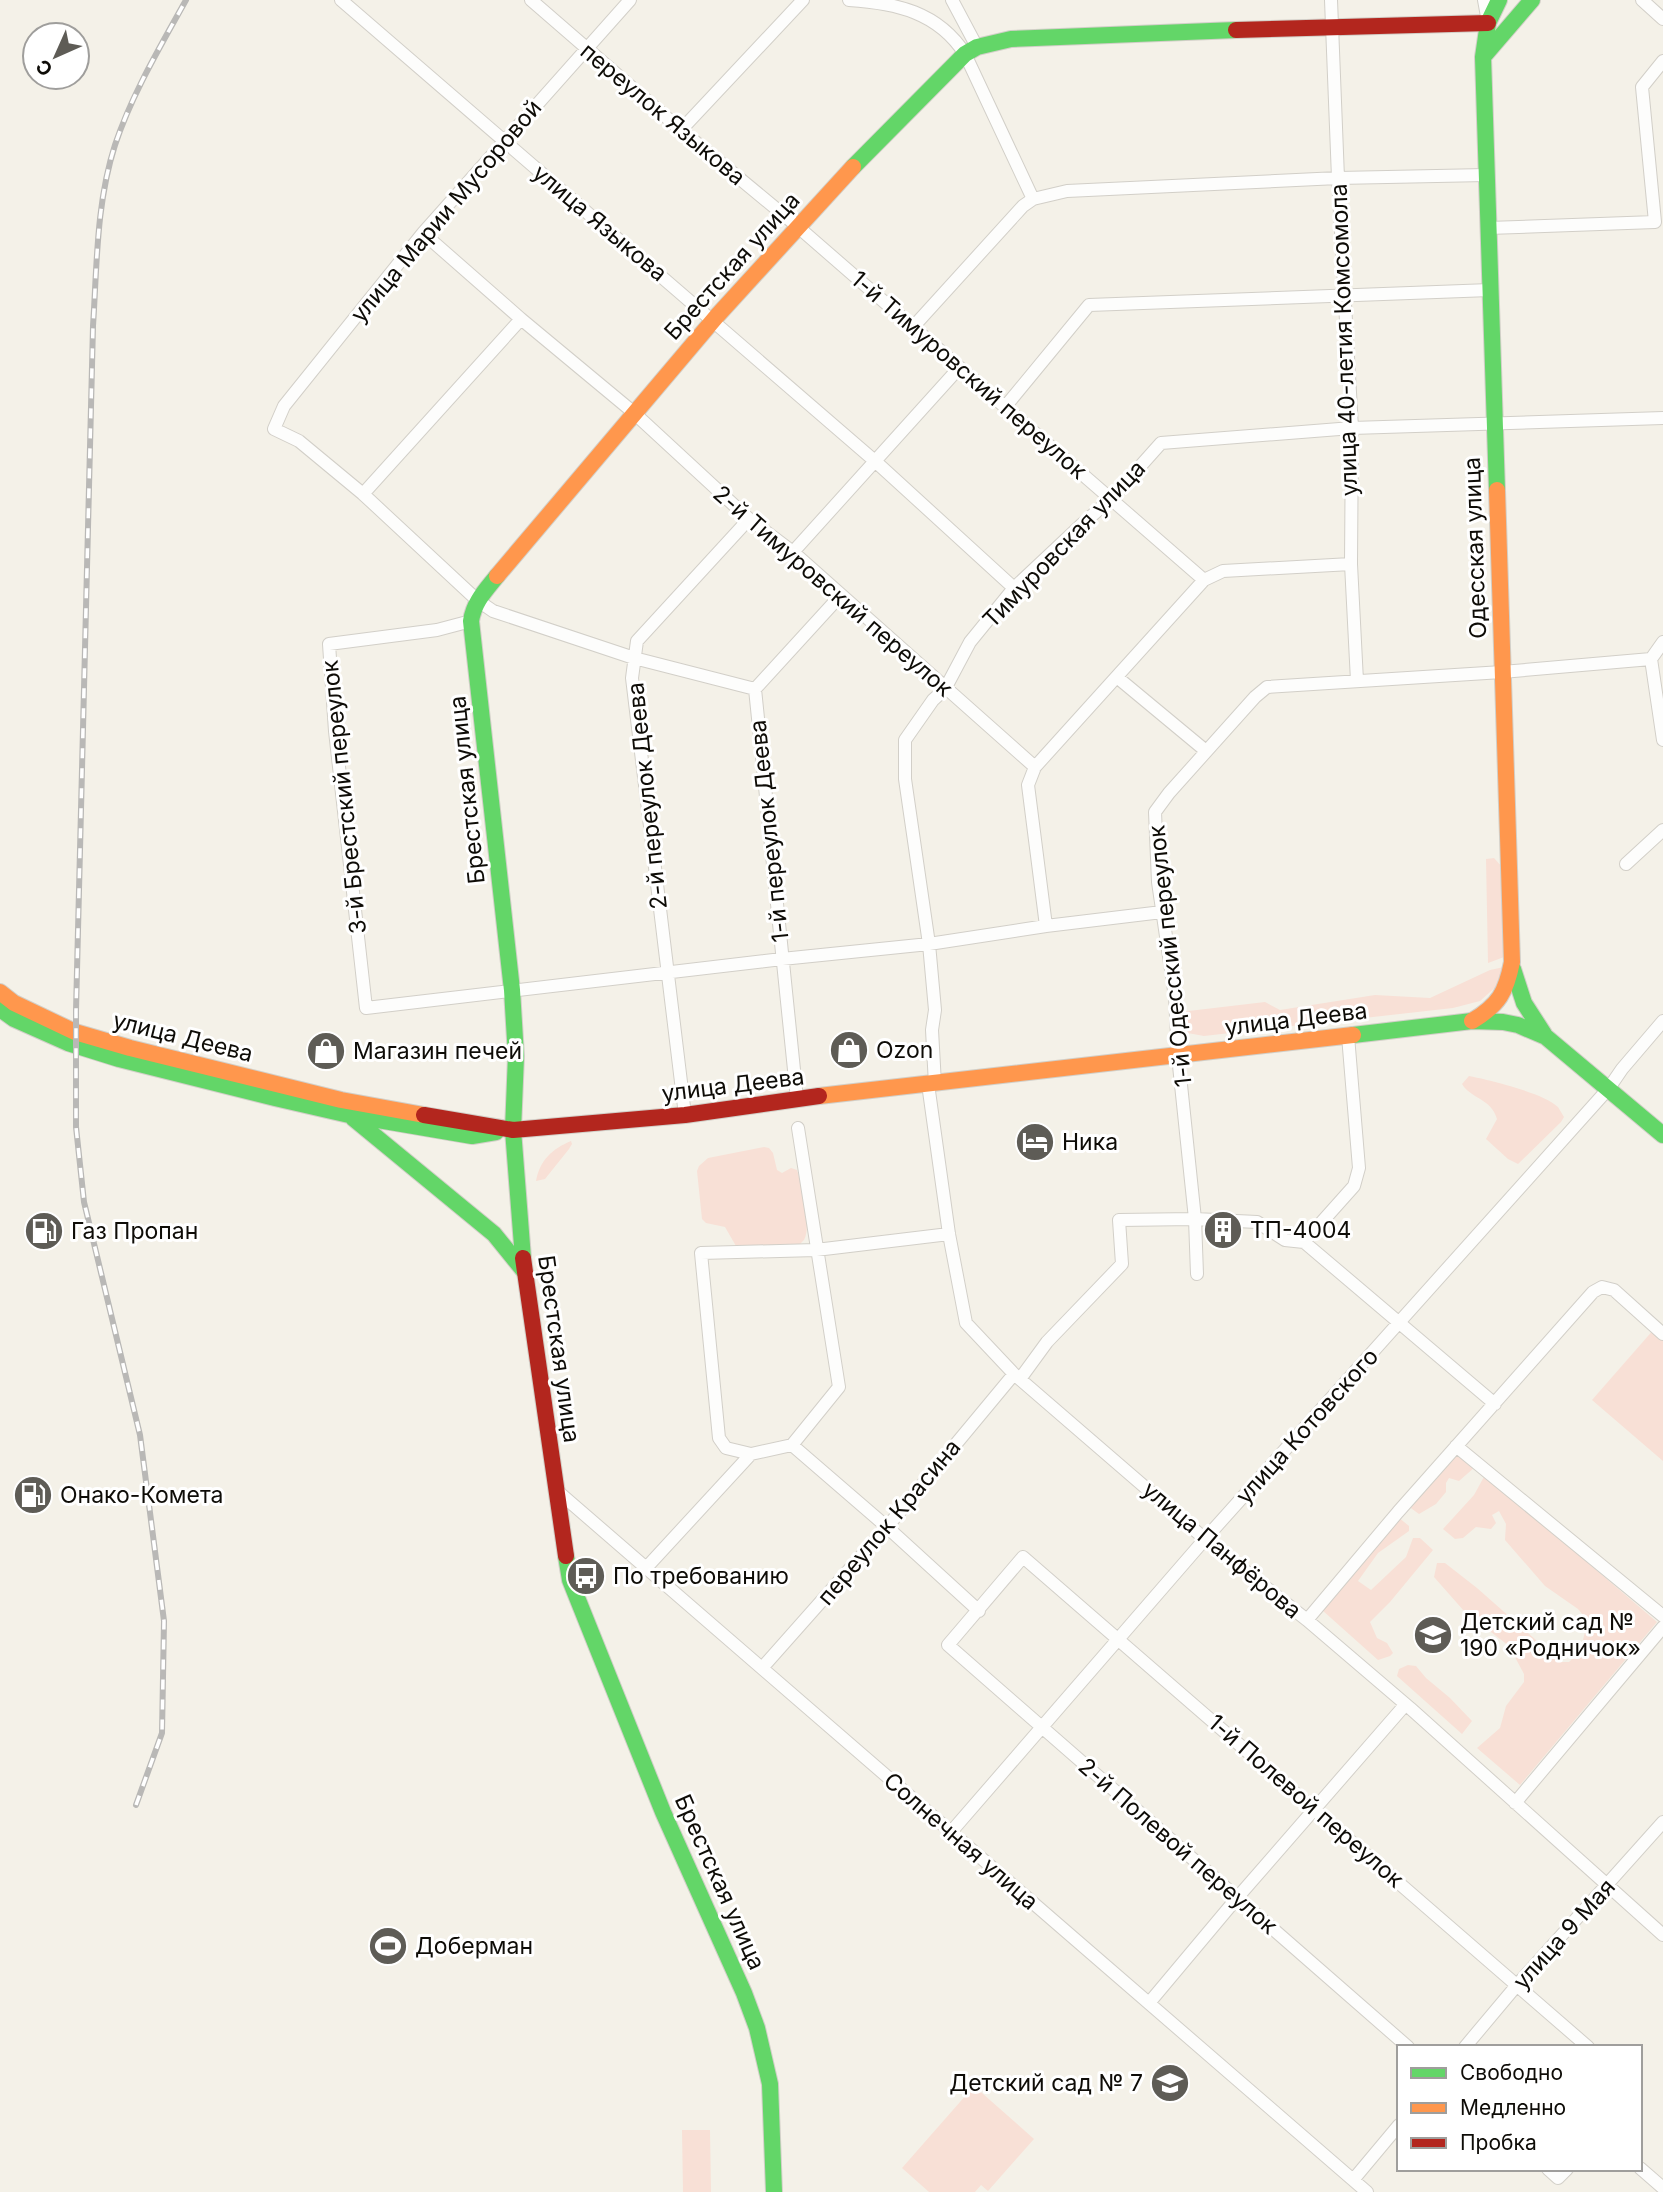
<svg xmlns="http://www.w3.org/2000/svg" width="1663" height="2192" viewBox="0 0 1663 2192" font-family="Inter,sans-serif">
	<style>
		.green { fill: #f8e0d6 }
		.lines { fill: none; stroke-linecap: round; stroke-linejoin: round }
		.street-casing { stroke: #d2cfc8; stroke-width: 14 }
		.fast-casing { stroke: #d2cfc8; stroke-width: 18 }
		.slow-casing { stroke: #d2cfc8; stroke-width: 18 }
		.jam-casing { stroke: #d2cfc8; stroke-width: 18 }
		.street { stroke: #fdfdfc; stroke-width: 12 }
		.fast { stroke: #63d668; stroke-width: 16 }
		.slow { stroke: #ff974d; stroke-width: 16 }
		.jam { stroke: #b3261e; stroke-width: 16 }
		.rail-casing { stroke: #b9b8b6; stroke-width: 6 }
		.rail { stroke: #fff; stroke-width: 3.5; stroke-dasharray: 10; stroke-linecap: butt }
		.labels { text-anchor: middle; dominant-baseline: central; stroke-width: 6; stroke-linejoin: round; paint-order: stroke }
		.street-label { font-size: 23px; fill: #0e0c07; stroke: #fff }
		.poi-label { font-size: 23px; fill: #0e0c07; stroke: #fff; text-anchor: start }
	</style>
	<rect width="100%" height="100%" fill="#f4f1e8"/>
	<path class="green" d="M1494 858 1502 867 1504 957 1488 963 1486 859Z
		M1504 967 1499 984 1480 1001 1453 1008 1204 1036 1182 1032 1180 1012 1265 1002 1280 1010 1375 995 1430 998 1490 970Z
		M1469 1076C1489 1080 1544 1093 1558 1107 1560 1110 1562 1114 1564 1117L1561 1122 1518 1164 1508 1159 1486 1139 1497 1119C1491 1098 1471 1099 1462 1084Z
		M571 1141 572 1144 569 1149 545 1179 536 1181C540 1160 552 1149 571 1141Z
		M764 1147 769 1148 773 1153 777 1170 782 1173 791 1168 797 1170C802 1186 812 1225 804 1240 803 1241 797 1247 796 1248L745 1251 736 1246 725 1227 706 1223 702 1219 697 1171 699 1166 708 1158Z
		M1655 1328 1663 1335V1461L1592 1400Z
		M1454 1449 1475 1467 1459 1481 1449 1478 1446 1483V1492L1436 1504 1419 1514 1408 1506Z
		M1485 1475 1657 1622 1520 1785 1477 1748 1500 1728 1506 1706 1524 1682V1674L1509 1646 1464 1611 1434 1577 1437 1563H1445L1477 1588 1561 1662H1569L1580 1651 1588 1621 1578 1609 1545 1586 1505 1540 1506 1524 1499 1511 1492 1515 1496 1523 1491 1529 1476 1527 1463 1538 1455 1539 1443 1529 1474 1495Z
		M1398 1517 1409 1526V1531L1378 1553 1358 1581 1371 1590 1406 1557 1413 1538H1420L1433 1550 1390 1602 1370 1622 1377 1638 1387 1643 1393 1653 1390 1656 1378 1660 1322 1610Z
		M1408 1665 1416 1666 1426 1678 1450 1698 1472 1721 1462 1734 1397 1676 1399 1669Z
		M974 2086 1034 2139 988 2191 981 2185 975 2192H929L902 2168Z
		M682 2130H710L711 2192H683Z"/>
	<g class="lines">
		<g class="street-casing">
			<path id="street" d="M341 0 876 462 1014 588
				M531 0 681 130 797 226 1204 580
				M630 0 423 233 284 406 274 429 299 441 363 494 477 600 493 611 634 658 755 689
				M849 0C896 3 938 12 965 54L1033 199
				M952 0 977 47
				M1331 0 1338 178 1352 428 1351 564 1357 681
				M1484 0 1488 22
				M1642 0 1663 19
				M681 130 803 0
				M1655 222 1642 87 1663 61
				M1488 228 1655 222
				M423 233 521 319 633 412 749 519 793 552 1035 767
				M914 326 1023 206 1033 199 1067 191 1338 178 1486 175
				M1005 407 1089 305 1490 290
				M363 494 521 319
				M793 552 959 368
				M471 621 437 630 329 644 335 731 366 1008 782 959 929 944 1046 926 1162 912
				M1663 642 1651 659 1663 740
				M1118 678 1206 751
				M1626 864 1663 830
				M1046 926 1028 785 1035 767 1204 580 1223 571 1351 564
				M928 1084 949 1234 966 1323 1014 1374 1205 1539 1307 1620 1410 1708 1663 1935
				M935 1084 932 1030 935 1010 929 944 905 779V740L933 700 945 689 970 642 1014 588 1081 525 1111 499 1161 443 1352 428 1663 418
				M797 1099 755 689 840 596
				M685 1115 632 678 637 641 749 519
				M798 1128 839 1387 792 1445 751 1454 726 1448 719 1438 701 1253 816 1250 949 1234
				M1304 1242 1495 1404
				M1304 1242 1354 1186 1359 1168 1348 1036
				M1197 1274 1195 1219 1178 1056 1175 997 1158 882 1155 812 1169 793 1255 697 1267 687 1502 672 1651 659
				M1020 1379 1047 1342 1122 1264 1119 1220 1195 1219 1257 1222 1285 1240 1304 1242
				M792 1445 887 1527 979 1611
				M1456 1446 1663 1616
				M555 1489 1367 2192
				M646 1568 751 1454
				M1307 1620 1398 1512 1593 1292 1602 1287 1614 1290 1663 1334
				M762 1668 887 1527 1014 1374
				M1515 1803 1663 1627
				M951 1832 1205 1539 1609 1088 1622 1069 1663 1021
				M1149 2003 1237 1898 1405 1705
				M1408 2047 948 1645 1023 1557 1588 2047
				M1465 2047 1517 1985 1663 1822
				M1640 2168 1663 2188
				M1548 2169 1558 2178 1567 2169
				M1353 2180 1399 2125"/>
		</g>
		<g class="fast-casing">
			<path id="fast" d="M1483 57 1532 0
				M853 167 965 54 977 47 1011 39 1236 30
				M1497 490 1483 57 1488 23 1499 0
				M497 576C485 591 474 602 471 621L512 990 516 1056 513 1130 523 1258
				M1513 969 1524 1003 1544 1034
				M0 1009 14 1019 68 1043 119 1059 275 1098 349 1115 472 1136 496 1132
				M1353 1035 1472 1021 1503 1022 1518 1025 1546 1037 1663 1135
				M353 1118 494 1234 524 1271
				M566 1556 570 1580 663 1812 744 1993 757 2028 770 2084 774 2192"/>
		</g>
		<g class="slow-casing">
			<path id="slow" d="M497 576 716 317 853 167
				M0 992 14 1003 75 1032 130 1048 341 1100 424 1115
				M1472 1021C1499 1005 1506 992 1512 962L1497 490
				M819 1096 1353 1035"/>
		</g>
		<g class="jam-casing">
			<path id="jam" d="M1236 30 1488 23
				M424 1115 513 1130 685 1115 819 1096
				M523 1258 566 1556"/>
		</g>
		<use href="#street" class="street"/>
		<use href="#fast" class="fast"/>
		<use href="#slow" class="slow"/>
		<use href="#jam" class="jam"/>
		<g class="rail-casing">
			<path id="rail" d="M136 1805 162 1733 164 1621 140 1435 84 1202 76 1127V1011L93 326C97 266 96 204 115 145 132 94 160 47 186 0"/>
		</g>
		<use href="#rail" class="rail"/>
	</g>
	<defs>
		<g id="shop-disc" transform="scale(2.0125)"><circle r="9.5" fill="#5e5c56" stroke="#fff"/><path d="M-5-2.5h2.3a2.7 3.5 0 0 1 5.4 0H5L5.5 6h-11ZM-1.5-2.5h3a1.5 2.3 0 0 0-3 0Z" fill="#fff"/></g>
		<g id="hotel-disc" transform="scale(2.0125)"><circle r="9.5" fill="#5e5c56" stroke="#fff"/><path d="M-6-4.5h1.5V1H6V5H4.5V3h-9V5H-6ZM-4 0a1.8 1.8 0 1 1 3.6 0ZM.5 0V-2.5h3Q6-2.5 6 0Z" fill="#fff"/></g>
		<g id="building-disc" transform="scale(2.0125)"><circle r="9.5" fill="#5e5c56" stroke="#fff"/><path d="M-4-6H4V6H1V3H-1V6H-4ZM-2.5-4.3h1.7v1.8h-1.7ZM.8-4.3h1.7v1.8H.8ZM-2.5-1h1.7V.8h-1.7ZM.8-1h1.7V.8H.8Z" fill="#fff"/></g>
		<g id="fuel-disc" transform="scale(2.0125)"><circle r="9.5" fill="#5e5c56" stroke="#fff"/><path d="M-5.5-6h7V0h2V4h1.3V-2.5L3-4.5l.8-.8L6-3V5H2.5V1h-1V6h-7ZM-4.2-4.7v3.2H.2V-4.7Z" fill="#fff"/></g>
		<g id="bus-disc" transform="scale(2.0125)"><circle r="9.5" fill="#5e5c56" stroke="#fff"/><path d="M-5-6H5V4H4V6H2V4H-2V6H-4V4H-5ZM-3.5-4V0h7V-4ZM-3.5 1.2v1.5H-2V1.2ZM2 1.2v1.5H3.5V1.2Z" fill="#fff"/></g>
		<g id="school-disc" transform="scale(2.0125)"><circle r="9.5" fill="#5e5c56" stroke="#fff"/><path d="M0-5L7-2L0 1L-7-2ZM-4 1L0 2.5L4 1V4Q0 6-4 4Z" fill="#fff"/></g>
		<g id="stadium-disc" transform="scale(2.0125)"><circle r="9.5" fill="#5e5c56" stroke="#fff"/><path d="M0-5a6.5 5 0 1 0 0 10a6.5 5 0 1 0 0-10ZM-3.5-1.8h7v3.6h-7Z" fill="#fff"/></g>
	</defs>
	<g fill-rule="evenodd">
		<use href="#shop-disc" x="849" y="1050"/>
		<use href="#shop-disc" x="326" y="1051"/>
		<use href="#hotel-disc" x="1035" y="1142"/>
		<use href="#building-disc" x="1223" y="1230"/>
		<use href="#fuel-disc" x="44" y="1231"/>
		<use href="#fuel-disc" x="33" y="1495"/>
		<use href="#bus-disc" x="586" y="1576"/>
		<use href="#school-disc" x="1433" y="1635"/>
		<use href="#stadium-disc" x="388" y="1946"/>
		<use href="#school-disc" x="1170" y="2083"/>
	</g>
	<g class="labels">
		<g class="street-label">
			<text transform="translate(663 114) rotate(40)">переулок Языкова</text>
			<text transform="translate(446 211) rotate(-50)">улица Марии Мусоровой</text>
			<text transform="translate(600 223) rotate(40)">улица Языкова</text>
			<text transform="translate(732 266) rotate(-48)">Брестская улица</text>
			<text transform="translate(1344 340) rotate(-92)">улица 40-летия Комсомола</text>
			<text transform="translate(969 375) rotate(41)">1-й Тимуровский переулок</text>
			<text transform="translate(1064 544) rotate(-46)">Тимуровская улица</text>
			<text transform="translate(1475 548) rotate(-92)">Одесская улица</text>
			<text transform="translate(833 591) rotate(41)">2-й Тимуровский переулок</text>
			<text transform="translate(467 790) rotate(-96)">Брестская улица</text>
			<text transform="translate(647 796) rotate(-96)">2-й переулок Деева</text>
			<text transform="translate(344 797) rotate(-96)">3-й Брестский переулок</text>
			<text transform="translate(769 831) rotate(-96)">1-й переулок Деева</text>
			<text transform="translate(1170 956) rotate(-96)">1-й Одесский переулок</text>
			<text transform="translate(1296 1019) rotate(-7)">улица Деева</text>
			<text transform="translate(183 1037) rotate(14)">улица Деева</text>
			<text transform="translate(733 1085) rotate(-7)">улица Деева</text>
			<text transform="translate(559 1349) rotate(82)">Брестская улица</text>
			<text transform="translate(1307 1426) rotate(-48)">улица Котовского</text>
			<text transform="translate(889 1522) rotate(-50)">переулок Красина</text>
			<text transform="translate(1222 1550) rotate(40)">улица Панфёрова</text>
			<text transform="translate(1306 1801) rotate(41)">1-й Полевой переулок</text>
			<text transform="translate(961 1841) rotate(41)">Солнечная улица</text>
			<text transform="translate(1178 1846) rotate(41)">2-й Полевой переулок</text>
			<text transform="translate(720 1882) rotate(66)">Брестская улица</text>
			<text transform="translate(1564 1934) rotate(-48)">улица 9 Мая</text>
		</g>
		<g class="poi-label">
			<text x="876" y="1050">Ozon</text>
			<text x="353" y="1051">Магазин печей</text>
			<text x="1062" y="1142">Ника</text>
			<text x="1250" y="1230">ТП-4004</text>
			<text x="71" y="1231">Газ Пропан</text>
			<text x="60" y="1495">Онако-Комета</text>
			<text x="613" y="1576">По требованию</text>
			<text x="1460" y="1622">Детский сад №<tspan x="1460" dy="26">190 «Родничок»</tspan></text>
			<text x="415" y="1946">Доберман</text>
			<text x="1143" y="2083" text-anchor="end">Детский сад № 7</text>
		</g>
	</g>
	<rect x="1397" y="2045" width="245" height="126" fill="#ffffff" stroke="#9f9e9c" stroke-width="2"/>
	<rect x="1411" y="2068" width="35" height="10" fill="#63d668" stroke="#9f9e9c" stroke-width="2"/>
	<text x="1460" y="2080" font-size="21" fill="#0e0c07">Свободно</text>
	<rect x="1411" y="2103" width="35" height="10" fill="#ff974d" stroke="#9f9e9c" stroke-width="2"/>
	<text x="1460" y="2115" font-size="21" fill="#0e0c07">Медленно</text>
	<rect x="1411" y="2138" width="35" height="10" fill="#b3261e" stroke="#9f9e9c" stroke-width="2"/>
	<text x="1460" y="2150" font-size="21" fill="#0e0c07">Пробка</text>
	<g transform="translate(56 56) rotate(225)"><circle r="33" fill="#ffffff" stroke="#9f9e9c" stroke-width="2"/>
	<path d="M0-5L12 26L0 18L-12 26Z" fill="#5e5c56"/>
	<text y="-10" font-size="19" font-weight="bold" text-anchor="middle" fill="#0e0c07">С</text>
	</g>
</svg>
